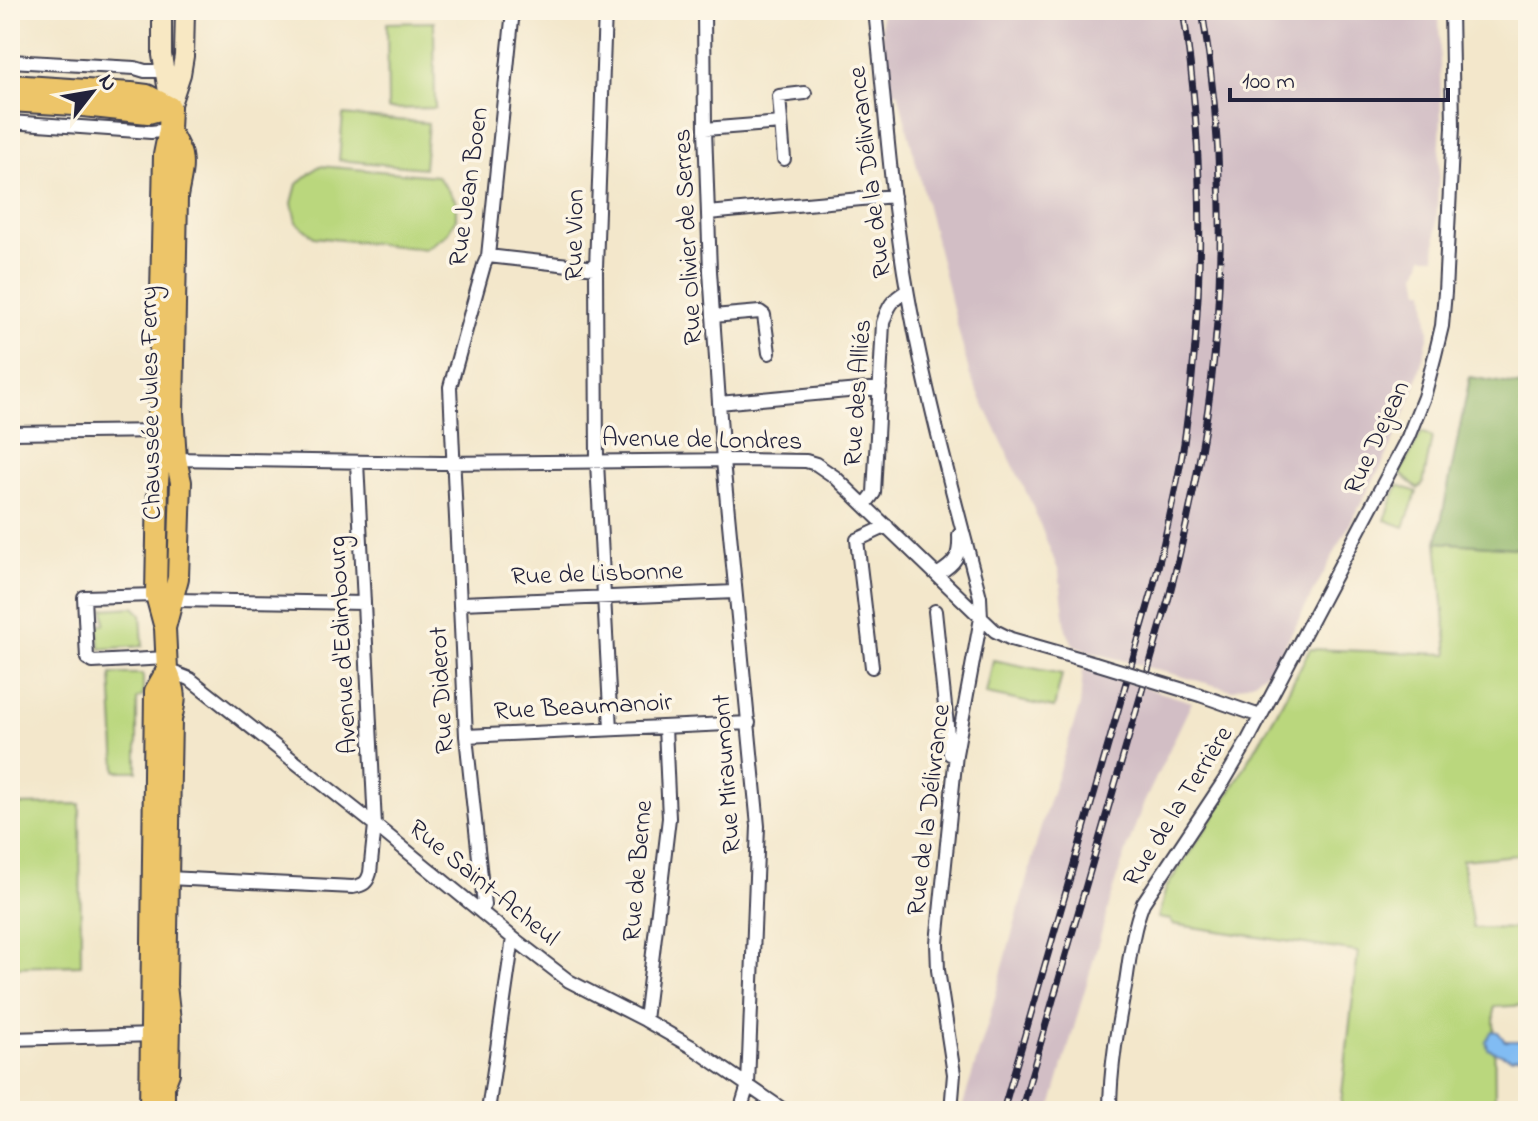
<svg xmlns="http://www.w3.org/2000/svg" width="1538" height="1121" viewBox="0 0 1538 1121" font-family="'Indie Flower',sans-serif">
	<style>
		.industrial { fill: #d2bec5 }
		.green { fill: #bad77d; stroke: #6e7c5c; stroke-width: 2 }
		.forest { fill: #93b86c; stroke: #5a6d54; stroke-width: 2 }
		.water { fill: #81bcf3; stroke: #526f97; stroke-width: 2 }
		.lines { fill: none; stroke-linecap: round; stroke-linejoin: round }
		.street-casing { stroke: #414051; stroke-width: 16 }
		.secondary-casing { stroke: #414051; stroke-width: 22 }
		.primary-casing { stroke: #414051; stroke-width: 24 }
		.street { stroke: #fff; stroke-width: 12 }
		.secondary { stroke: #f8e8c3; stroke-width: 18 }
		.primary { stroke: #edc569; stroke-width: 20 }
		.rail-casing { stroke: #22223b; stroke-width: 7 }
		.rail { stroke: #fcf5e5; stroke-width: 4; stroke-dasharray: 12; stroke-linecap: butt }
		.street-bridge-casing { stroke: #414051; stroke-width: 16; stroke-linecap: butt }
		.street-bridge { stroke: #fff; stroke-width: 12 }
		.labels { text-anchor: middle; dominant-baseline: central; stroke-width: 7; stroke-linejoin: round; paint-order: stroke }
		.street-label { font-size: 26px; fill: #22223b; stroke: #fcf5e5 }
	</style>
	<rect width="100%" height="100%" fill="#fcf5e5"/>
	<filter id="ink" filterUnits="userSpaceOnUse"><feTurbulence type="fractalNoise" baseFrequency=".0125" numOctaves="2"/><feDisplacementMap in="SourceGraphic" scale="16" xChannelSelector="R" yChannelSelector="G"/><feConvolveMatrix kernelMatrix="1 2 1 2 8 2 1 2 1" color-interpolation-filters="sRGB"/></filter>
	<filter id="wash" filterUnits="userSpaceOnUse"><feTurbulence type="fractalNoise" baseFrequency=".006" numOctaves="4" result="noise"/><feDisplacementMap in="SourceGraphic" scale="32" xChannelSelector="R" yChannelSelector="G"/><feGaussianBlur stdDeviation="1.8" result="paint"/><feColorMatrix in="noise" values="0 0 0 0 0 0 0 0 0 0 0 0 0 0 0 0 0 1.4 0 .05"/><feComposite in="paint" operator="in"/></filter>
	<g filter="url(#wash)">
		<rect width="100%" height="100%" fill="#f3e7cb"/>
		<path class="industrial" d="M880 10H1439L1441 118 1435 257H1423L1417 274 1420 290H1425L1429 334 1414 392 1387 455 1284 647 1273 667 1254 681 1232 690 1084 650 1073 644 1066 630 1059 572 1030 500 970 376 898 92 887 93Z
			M1083 669 1192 702 1142 807 1117 878 1050 1111H961L988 1023 1042 823 1080 705Z"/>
		<path class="green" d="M434 22 435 108 388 109 387 23Z
			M343 115 428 123 424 168 339 160Z
			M319 166 437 176 456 201V219L446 235 425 249 314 237 296 222 292 203 297 184Z
			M1422 432 1432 437 1423 484 1418 489 1400 473Z
			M1398 485 1417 492 1404 527 1385 520Z
			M1437 542 1528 549V854L1462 860 1473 928 1528 929V1005L1494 1007 1495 1111H1340L1358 952 1172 924 1171 920 1158 918 1166 888 1229 794 1277 712 1310 649 1448 654Z
			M134 607 141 614 143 646 100 649 98 626 105 624 104 609Z
			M993 660 1062 674 1054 708 986 694Z
			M111 674H143V696L137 699V771H116Z
			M80 804 81 965 10 967V805Z"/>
		<path class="forest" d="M1470 377 1528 387V549L1437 542Z"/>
		<path class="water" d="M1492 1031 1498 1032 1505 1041H1528V1055L1511 1058 1488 1049 1486 1041Z"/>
	</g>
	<g filter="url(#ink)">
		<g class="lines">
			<g class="street-casing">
				<path id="street" d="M605 10 596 268 597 462 611 729
					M704 10 705 129 710 271 723 461 758 826 748 1085 740 1111
					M875 10C885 105 891 201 908 295 926 397 954 497 980 597L981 618 956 754 937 943 938 970 954 1074 951 1111
					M10 61 135 68 145 71H165
					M10 122 151 132 169 130
					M705 129 781 123
					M784 159 779 96 805 93
					M708 213 894 196
					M488 256 596 268
					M713 316 760 312 764 315 769 353
					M719 403 880 388
					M10 433 162 431
					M172 459 442 463 740 460 806 461 816 464 835 477 995 631 1011 639 1095 663
					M865 505 874 493 883 323C888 307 892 299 907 291
					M938 574C956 563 960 557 959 535
					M156 595 84 597 87 658 93 662 167 658
					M174 600 364 603
					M461 603 735 592
					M935 611 950 754H952
					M872 667 857 540 887 526
					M167 670 190 679 375 825 513 938 569 981 645 1020 692 1047 785 1111
					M1200 695 1260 716
					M466 736 749 723
					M168 878 353 887C364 885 367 883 370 873L375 825 357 462
					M482 913 484 905 466 736 450 387 484 265 488 256 513 10
					M645 1020 669 818 665 727
					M10 1039 155 1035
					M488 1111 513 938
					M1110 1111C1110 1068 1118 1024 1126 982 1130 955 1133 928 1143 903L1224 781 1247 742 1408 437 1424 397 1435 355 1442 326 1445 292 1453 127 1451 10"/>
			</g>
			<g class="secondary-casing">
				<path id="secondary" d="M162 10V55L170 104
					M170 107 181 74 184 56 185 10"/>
			</g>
			<g class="primary-casing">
				<path id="primary" d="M10 85 131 93 147 95 170 107
					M10 101 74 105 148 113 170 107
					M165 628 178 578 181 482 176 459 173 413 177 197C179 183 184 169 181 155 179 147 173 138 169 130
					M150 1111 155 691 167 670 165 628 156 595 158 482 160 459 158 431 164 155 169 130 170 107
					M164 1111V1086L169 1073 170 1021 166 985 171 719C177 697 176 691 167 670"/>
			</g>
			<use href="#street" class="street"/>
			<use href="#secondary" class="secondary"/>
			<use href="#primary" class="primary"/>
			<g class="rail-casing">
				<path id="rail" d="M1003 1111 1152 592C1164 543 1176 493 1184 443 1205 299 1205 153 1183 10
					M1021 1111 1169 597C1186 530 1201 462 1210 393 1226 268 1223 135 1202 10"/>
			</g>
			<use href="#rail" class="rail"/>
			<g class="street-bridge-casing">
				<path id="street-bridge" d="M1095 663 1200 695"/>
			</g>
			<use href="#street-bridge" class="street-bridge"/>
		</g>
	</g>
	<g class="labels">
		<g class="street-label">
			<text transform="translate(871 172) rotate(-97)">Rue de la Délivrance</text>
			<text transform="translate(470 187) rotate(-82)">Rue Jean Boen</text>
			<text transform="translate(576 235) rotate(-89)">Rue Vion</text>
			<text transform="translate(689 237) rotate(-93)">Rue Olivier de Serres</text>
			<text transform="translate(859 393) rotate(-86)">Rue des Alliés</text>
			<text transform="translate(152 403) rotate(-91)">Chaussée Jules Ferry</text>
			<text transform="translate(1378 438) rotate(-65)">Rue Dejean</text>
			<text transform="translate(702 441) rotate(1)">Avenue de Londres</text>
			<text transform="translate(597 575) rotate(-2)">Rue de Lisbonne</text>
			<text transform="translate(344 645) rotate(-93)">Avenue d'Edimbourg</text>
			<text transform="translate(443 690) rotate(-93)">Rue Diderot</text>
			<text transform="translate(583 708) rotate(-3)">Rue Beaumanoir</text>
			<text transform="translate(728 774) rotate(-94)">Rue Miraumont</text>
			<text transform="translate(1179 807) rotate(-58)">Rue de la Terrière</text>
			<text transform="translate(930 810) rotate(-83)">Rue de la Délivrance</text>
			<text transform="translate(639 871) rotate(-85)">Rue de Berne</text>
			<text transform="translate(483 884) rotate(39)">Rue Saint-Acheul</text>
		</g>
	</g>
	<rect width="1538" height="1121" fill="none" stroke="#fcf5e5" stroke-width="40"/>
	<g transform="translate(92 92) rotate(59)" stroke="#fcf5e5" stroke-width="6" paint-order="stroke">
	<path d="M0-6L14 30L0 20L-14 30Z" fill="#22223b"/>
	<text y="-12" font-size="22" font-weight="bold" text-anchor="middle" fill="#22223b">N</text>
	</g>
	<path d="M1230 88v12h218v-12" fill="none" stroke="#22223b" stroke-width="4"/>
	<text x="1242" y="88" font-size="24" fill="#22223b" stroke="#fcf5e5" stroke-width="6" paint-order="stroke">100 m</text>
</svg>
